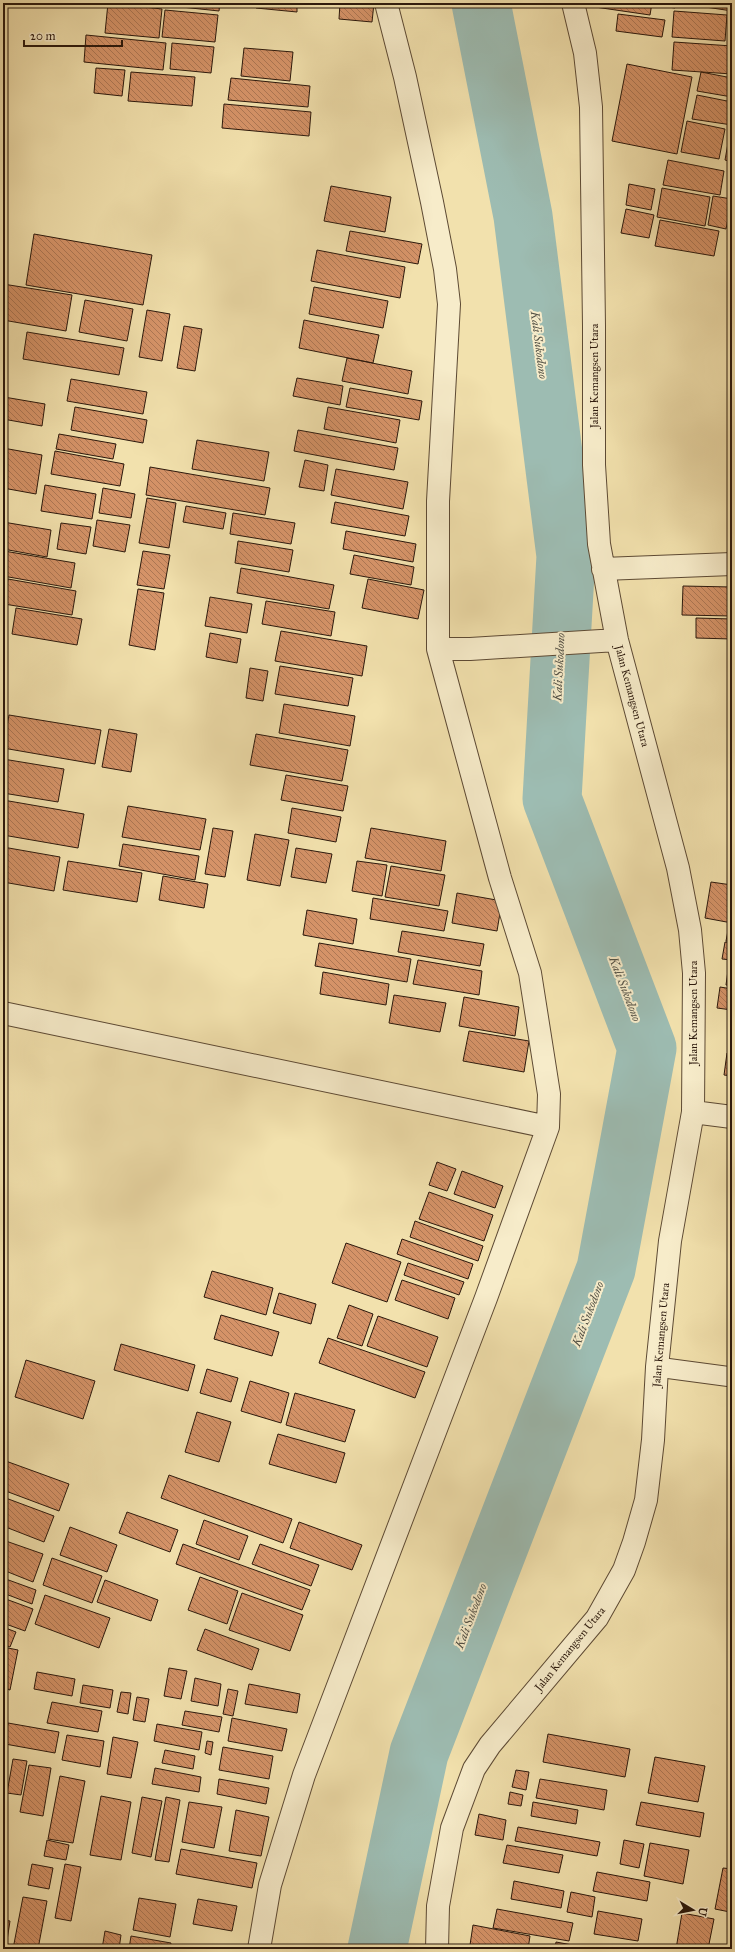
<svg xmlns="http://www.w3.org/2000/svg" width="735" height="1952" viewBox="0 0 735 1952" font-family="'IM FELL Great Primer',serif">
	<style>
		.lines { fill: none; stroke-linecap: round; stroke-linejoin: round }
		.river { stroke: #9dbcb2; stroke-width: 59 }
		.building { fill: url(#building-back-hatch); stroke: #2b180c }
		.lane-casing { stroke: #5d4a34; stroke-width: 21 }
		.street-casing { stroke: #5d4a34; stroke-width: 24 }
		.lane { stroke: #f7ecca; stroke-width: 19 }
		.street { stroke: #f7ecca; stroke-width: 22 }
		.labels { text-anchor: middle; dominant-baseline: central; stroke-width: 4; stroke-linejoin: round; paint-order: stroke }
		.street-label { font-size: 11px; fill: #2b180c; stroke: #f7ecca }
		.water-label { font-size: 12px; font-style: italic; fill: #535146; stroke: #f7ecca }
	</style>
	<defs>
		<pattern id="building-back-hatch" width="6" height="6" patternUnits="userSpaceOnUse"><rect width="6" height="6" fill="#d59368"/><path d="M-1 5l2 2M0 0l6 6M5-1l2 2" fill="none" stroke="#ad7754"/></pattern>
	</defs>
	<rect width="100%" height="100%" fill="#f2e1ad"/>
	<filter id="stains"><feTurbulence type="fractalNoise" baseFrequency=".005" numOctaves="4"/><feColorMatrix values="0 0 0 0 .2 0 0 0 0 .09 0 0 0 0 .02 0 0 0 .5 -.17"/></filter>
	<radialGradient id="worn" r=".72"><stop offset=".6" stop-color="#630" stop-opacity="0"/><stop offset="1" stop-color="#630" stop-opacity=".3"/></radialGradient>
	<g class="lines">
		<path class="river" d="M377 1949 419 1753 606 1269 647 1048 552 799 566 556 523 216 481 3"/>
	</g>
	<path class="building" d="M108 3 162 9 159 38 105 33Z
		M144 3H220L219 11Z
		M257 3H297V12L256 8Z
		M340 3H374L372 22 339 19Z
		M595 3H652L650 15 595 7Z
		M655 3H675V8L655 5Z
		M699 3H732V11L699 6Z
		M165 10 218 15 215 42 162 37Z
		M674 11 727 15 725 41 672 37Z
		M618 14 665 20 662 37 616 31Z
		M86 35 166 43 163 70 84 62Z
		M674 42 732 46V74L672 70Z
		M172 43 214 47 211 73 170 69Z
		M244 48 293 52 290 81 241 76Z
		M627 64 692 77 677 154 612 141Z
		M96 68 125 70 122 96 94 93Z
		M131 72 195 77 192 106 128 101Z
		M701 72 732 78V97L697 91Z
		M231 78 310 86 308 107 228 100Z
		M697 95 732 102V125L692 119Z
		M224 104 311 112 309 136 222 128Z
		M687 121 725 129 719 159 681 152Z
		M731 126H732V162L725 160Z
		M668 160 724 171 720 195 663 185Z
		M629 184 655 189 651 210 626 205Z
		M331 186 391 197 385 232 324 221Z
		M662 188 710 197 705 226 657 217Z
		M713 196 732 199 726 229 708 225Z
		M626 209 654 215 649 238 621 233Z
		M660 220 719 231 714 256 655 246Z
		M732 222V248L728 247Z
		M350 231 422 244 418 264 346 251Z
		M34 234 152 255 143 305 26 285Z
		M317 250 405 267 400 298 311 281Z
		M3 284 72 295 66 331 3 320Z
		M314 287 388 301 383 328 309 314Z
		M85 300 133 309 127 341 79 332Z
		M147 310 170 314 162 361 139 357Z
		M304 320 379 335 373 363 299 348Z
		M184 326 202 329 195 371 177 368Z
		M27 332 124 348 119 375 23 359Z
		M347 358 412 371 408 394 342 381Z
		M297 378 343 386 340 405 293 396Z
		M71 379 147 392 143 414 67 401Z
		M350 388 422 401 419 420 346 407Z
		M4 397 45 404 42 426 3 419Z
		M75 407 147 420 143 443 71 430Z
		M328 407 400 420 396 443 324 429Z
		M298 430 398 448 394 470 294 451Z
		M59 434 116 444 113 459 56 449Z
		M197 440 269 452 264 481 192 469Z
		M3 448 42 455 36 494 3 488Z
		M55 451 124 464 120 486 51 474Z
		M305 460 328 465 324 491 299 487Z
		M150 467 270 488 265 515 146 495Z
		M336 469 408 482 403 509 331 495Z
		M45 485 96 494 92 519 41 511Z
		M103 488 135 494 131 518 99 513Z
		M147 498 176 503 169 548 139 543Z
		M335 502 409 516 405 536 331 523Z
		M186 506 226 513 223 529 183 522Z
		M233 513 295 523 291 544 230 534Z
		M97 520 130 525 125 552 93 546Z
		M3 522 51 530 47 557 3 549Z
		M61 523 91 527 86 554 57 549Z
		M346 531 416 544 413 562 343 549Z
		M238 541 293 550 289 572 235 563Z
		M4 551 75 563 71 588 3 576Z
		M143 551 170 555 164 589 137 585Z
		M354 555 414 567 411 585 350 574Z
		M241 568 334 585 329 609 237 593Z
		M8 579 76 591 72 615 4 604Z
		M368 579 424 590 418 619 362 608Z
		M683 586 732 587V616L682 615Z
		M138 589 164 593 155 650 129 645Z
		M210 597 252 604 247 633 205 626Z
		M266 601 335 612 331 636 262 624Z
		M16 608 82 619 77 645 12 634Z
		M696 618 732 619V639L696 638Z
		M281 631 367 646 362 676 275 661Z
		M210 633 241 639 237 663 206 657Z
		M280 666 353 678 348 706 275 694Z
		M250 668 268 671 263 701 246 698Z
		M284 704 355 716 350 746 279 733Z
		M9 715 101 730 95 764 3 748Z
		M109 729 137 734 131 772 102 767Z
		M256 734 348 750 342 781 250 765Z
		M3 759 64 769 58 802 3 793Z
		M286 775 348 786 343 811 281 800Z
		M3 800 84 814 78 848 3 835Z
		M128 806 206 819 200 850 122 837Z
		M292 808 341 817 336 842 288 833Z
		M213 828 233 831 225 877 205 874Z
		M371 828 446 841 441 871 365 858Z
		M255 834 289 840 280 886 247 880Z
		M123 844 199 856 195 880 119 866Z
		M3 847 60 857 54 891 3 882Z
		M296 848 332 854 326 883 291 877Z
		M68 861 142 873 137 902 63 890Z
		M357 861 387 865 382 896 352 891Z
		M391 866 445 875 439 906 385 897Z
		M163 876 208 884 204 908 159 900Z
		M711 882 732 885V923L705 918Z
		M457 893 502 901 497 931 452 923Z
		M373 898 448 911 444 931 370 919Z
		M307 910 357 919 353 944 303 935Z
		M729 925H732V942L726 941Z
		M402 931 484 944 480 966 398 952Z
		M725 942 732 943V960L722 959Z
		M319 943 411 959 407 982 315 966Z
		M418 960 482 971 479 995 413 984Z
		M729 963 732 964V986L726 985Z
		M323 972 389 984 386 1005 320 994Z
		M720 987 732 989V1010L717 1008Z
		M394 995 446 1003 440 1032 389 1023Z
		M464 997 519 1007 515 1036 459 1026Z
		M469 1031 529 1041 524 1072 463 1061Z
		M727 1053 732 1054V1076L724 1075Z
		M437 1162 456 1169 447 1191 429 1185Z
		M462 1171 503 1186 495 1208 454 1194Z
		M429 1192 493 1215 484 1241 419 1219Z
		M415 1221 483 1246 478 1261 410 1237Z
		M402 1239 473 1264 468 1279 397 1254Z
		M346 1243 401 1262 387 1302 332 1283Z
		M408 1263 464 1282 459 1295 404 1275Z
		M212 1271 273 1288 266 1315 204 1297Z
		M402 1280 455 1298 448 1319 395 1300Z
		M279 1293 316 1304 311 1324 273 1313Z
		M349 1305 373 1314 362 1346 337 1338Z
		M221 1315 279 1332 272 1356 214 1339Z
		M378 1316 438 1337 427 1367 367 1346Z
		M328 1338 425 1372 415 1398 319 1363Z
		M121 1344 195 1365 188 1391 114 1370Z
		M26 1360 95 1381 83 1419 15 1397Z
		M207 1369 238 1378 231 1402 200 1393Z
		M250 1381 289 1393 281 1423 241 1411Z
		M295 1393 355 1410 345 1442 286 1425Z
		M197 1412 231 1422 219 1462 185 1452Z
		M278 1434 345 1453 336 1483 269 1464Z
		M3 1460 69 1484 59 1511 3 1490Z
		M169 1475 292 1519 283 1543 161 1498Z
		M3 1497 54 1516 44 1542 3 1526Z
		M127 1512 178 1530 170 1552 119 1533Z
		M204 1520 248 1536 239 1560 196 1544Z
		M299 1522 362 1545 352 1570 290 1548Z
		M70 1527 117 1545 107 1572 60 1555Z
		M3 1540 43 1554 33 1582 3 1570Z
		M183 1544 310 1590 302 1610 176 1564Z
		M260 1544 319 1565 311 1586 252 1564Z
		M52 1558 102 1576 92 1603 43 1585Z
		M200 1577 238 1591 227 1624 188 1610Z
		M3 1578 36 1590 32 1604 3 1593Z
		M105 1580 158 1600 151 1621 97 1602Z
		M242 1593 303 1615 290 1651 229 1630Z
		M45 1595 110 1618 99 1648 35 1624Z
		M3 1598 33 1609 25 1631 3 1623Z
		M3 1627 16 1632 10 1647 3 1644Z
		M205 1629 259 1649 252 1670 197 1650Z
		M3 1647 18 1650 10 1690 3 1688Z
		M169 1668 187 1671 181 1699 164 1696Z
		M37 1672 75 1679 72 1696 34 1689Z
		M195 1678 221 1684 218 1706 191 1701Z
		M249 1684 300 1694 297 1713 245 1704Z
		M83 1685 113 1690 110 1708 80 1703Z
		M228 1689 238 1691 233 1716 223 1714Z
		M121 1692 131 1693 128 1714 117 1712Z
		M137 1697 149 1699 145 1722 133 1720Z
		M52 1702 102 1711 98 1732 47 1723Z
		M185 1711 222 1717 219 1732 182 1725Z
		M232 1718 287 1729 282 1751 228 1741Z
		M8 1723 59 1732 55 1753 5 1744Z
		M157 1724 202 1732 199 1750 154 1741Z
		M548 1734 630 1749 625 1777 543 1762Z
		M67 1735 104 1741 100 1767 62 1760Z
		M113 1737 138 1742 131 1778 107 1774Z
		M207 1741 213 1742 211 1755 205 1753Z
		M223 1747 273 1756 269 1779 219 1770Z
		M165 1750 195 1756 193 1769 162 1763Z
		M655 1757 705 1766 698 1802 648 1793Z
		M13 1759 27 1761 21 1795 7 1793Z
		M29 1765 51 1768 43 1816 20 1812Z
		M155 1768 201 1777 199 1792 152 1784Z
		M516 1770 529 1772 526 1790 512 1787Z
		M60 1776 85 1781 73 1843 48 1839Z
		M219 1779 269 1788 266 1804 217 1794Z
		M540 1779 607 1790 604 1810 536 1798Z
		M510 1792 523 1795 521 1806 508 1804Z
		M101 1796 131 1802 121 1860 90 1855Z
		M142 1797 162 1801 151 1857 132 1853Z
		M166 1797 180 1800 169 1862 155 1860Z
		M189 1802 222 1807 214 1848 182 1842Z
		M533 1802 578 1810 576 1824 531 1816Z
		M641 1802 704 1813 700 1837 636 1825Z
		M236 1810 269 1817 261 1856 229 1851Z
		M479 1814 506 1820 503 1840 475 1835Z
		M518 1827 600 1842 597 1856 515 1841Z
		M47 1840 69 1845 66 1860 44 1856Z
		M624 1840 644 1844 639 1868 620 1864Z
		M650 1843 689 1850 683 1884 644 1876Z
		M507 1845 563 1855 559 1873 503 1863Z
		M181 1849 257 1863 252 1888 176 1874Z
		M32 1864 53 1868 49 1889 28 1885Z
		M65 1864 81 1867 71 1921 55 1918Z
		M723 1868 732 1869 730 1912 715 1909Z
		M597 1872 650 1882 647 1901 593 1891Z
		M514 1881 564 1891 561 1908 511 1899Z
		M571 1892 595 1897 592 1917 567 1912Z
		M23 1897 47 1901 38 1949H13Z
		M139 1898 176 1904 170 1937 133 1930Z
		M198 1899 237 1906 232 1931 193 1924Z
		M497 1909 573 1923 569 1941 493 1928Z
		M598 1911 642 1919 638 1941 594 1934Z
		M682 1913 714 1919 708 1949H676Z
		M3 1920 10 1921 6 1947 3 1946Z
		M473 1925 530 1936 528 1949H494L470 1945Z
		M105 1931 121 1935 119 1949H102Z
		M131 1936 171 1943 170 1949H129Z
		M556 1942 594 1949H555Z"/>
	<g class="lines">
		<g class="lane-casing">
			<path id="lane" d="M657 1367 732 1377"/>
		</g>
		<g class="street-casing">
			<path id="street" d="M603 569 732 564
				M438 649H470L617 640
				M3 1013 548 1127
				M693 1112 732 1117
				M259 1949 270 1885 304 1775 486 1298 548 1127 549 1094 530 973 500 878 438 649V501L449 304 445 269 432 202 405 77 386 3
				M437 1949 438 1906 452 1828 474 1769 490 1745 597 1618 624 1570 634 1542 646 1500 653 1440 657 1367 670 1241 693 1112 694 973 690 930 678 868 617 640 599 544 594 465V326L591 107 585 53 573 3"/>
		</g>
		<use href="#lane" class="lane"/>
		<use href="#street" class="street"/>
	</g>
	<g class="labels">
		<g class="street-label">
			<text transform="translate(594 376) rotate(-90)">Jalan Kemangsen Utara</text>
			<text transform="translate(632 696) rotate(75)">Jalan Kemangsen Utara</text>
			<text transform="translate(693 1013) rotate(-90)">Jalan Kemangsen Utara</text>
			<text transform="translate(661 1335) rotate(-85)">Jalan Kemangsen Utara</text>
			<text transform="translate(570 1649) rotate(-51)">Jalan Kemangsen Utara</text>
		</g>
		<g class="water-label">
			<text transform="translate(539 345) rotate(83)">Kali Sukodono</text>
			<text transform="translate(559 667) rotate(-87)">Kali Sukodono</text>
			<text transform="translate(625 989) rotate(69)">Kali Sukodono</text>
			<text transform="translate(588 1314) rotate(-69)">Kali Sukodono</text>
			<text transform="translate(471 1616) rotate(-69)">Kali Sukodono</text>
		</g>
	</g>
	<rect width="735" height="1952" fill="none" stroke="#f2e1ad" stroke-width="16"/>
	<rect x="4" y="4" width="727" height="1944" fill="none" stroke="#2b180c" stroke-width="2"/>
	<rect x="8" y="8" width="719" height="1936" fill="none" stroke="#2b180c"/>
	<g transform="translate(693 1910) rotate(100)" stroke="#f7ecca" stroke-width="3" paint-order="stroke">
	<path d="M0-3L7 15L0 10L-7 15Z" fill="#2b180c"/>
	<text y="-6" font-size="11" font-weight="bold" text-anchor="middle" fill="#2b180c">U</text>
	</g>
	<path d="M24 40v6h98v-6" fill="none" stroke="#2b180c" stroke-width="2"/>
	<text x="30" y="40" font-size="12" fill="#2b180c" stroke="#f7ecca" stroke-width="3" paint-order="stroke">20 m</text>
	<rect width="100%" height="100%" filter="url(#stains)"/>
	<rect width="100%" height="100%" fill="url(#worn)"/>
</svg>
